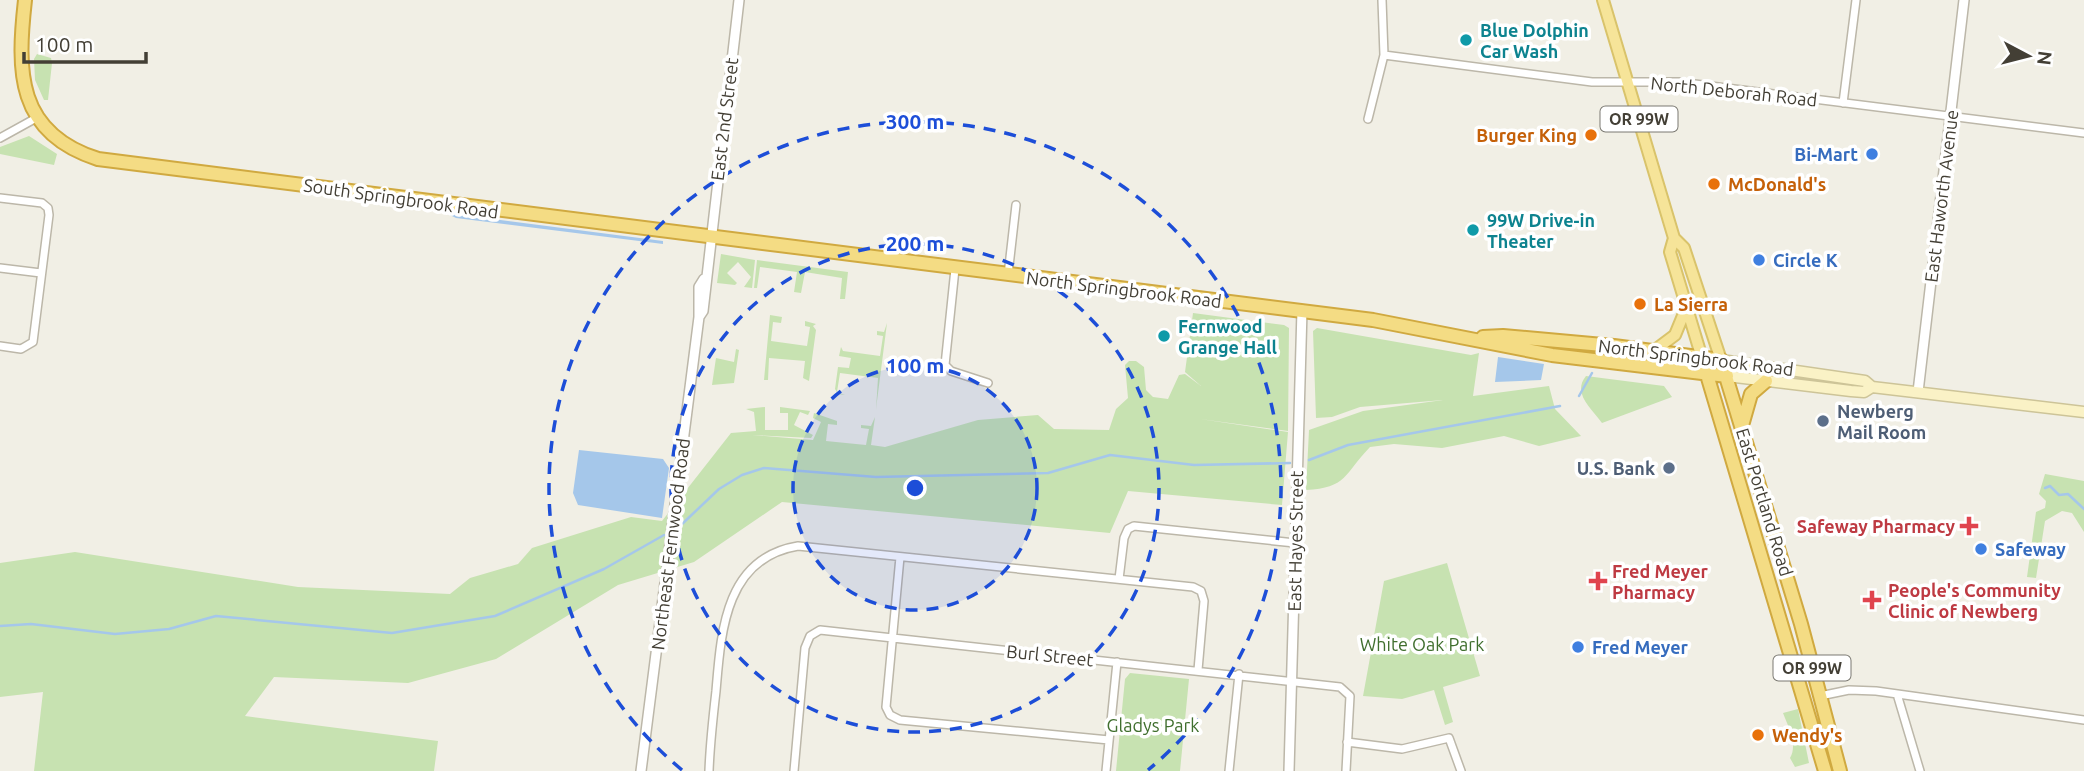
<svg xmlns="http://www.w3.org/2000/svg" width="2084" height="771" viewBox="0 0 2084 771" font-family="Ubuntu,sans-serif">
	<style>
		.green { fill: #c7e2b1 }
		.water { fill: #a5c7ea }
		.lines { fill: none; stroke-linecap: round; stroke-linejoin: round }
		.stream { stroke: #a5c7ea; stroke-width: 2.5 }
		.minor-casing { stroke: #bcb7a9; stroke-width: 10 }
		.tertiary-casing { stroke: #bcb7a9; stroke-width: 12 }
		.secondary-casing { stroke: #cdc498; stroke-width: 13 }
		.primary-casing { stroke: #d9c36b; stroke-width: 14 }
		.trunk-casing { stroke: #d0a940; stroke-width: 16 }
		.minor { stroke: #fff; stroke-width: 7 }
		.tertiary { stroke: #fff; stroke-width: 9 }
		.secondary { stroke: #faf2c6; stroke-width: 10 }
		.primary { stroke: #f6e499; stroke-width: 10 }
		.trunk { stroke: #f4dc84; stroke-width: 12 }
		.ring { fill: none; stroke: #1d4ed8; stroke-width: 3.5; stroke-dasharray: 12 9 }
		.culture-dot { fill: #0f9aa8; stroke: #fff; stroke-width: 2.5 }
		.food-dot { fill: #e8710a; stroke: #fff; stroke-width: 2.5 }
		.shop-dot { fill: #3f7fe0; stroke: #fff; stroke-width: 2.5 }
		.service-dot { fill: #5c6f8a; stroke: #fff; stroke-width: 2.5 }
		.health-dot { fill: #e0444e; stroke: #fff; stroke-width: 2.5 }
		.labels { text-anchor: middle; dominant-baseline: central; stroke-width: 7; stroke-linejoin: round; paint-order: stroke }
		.shield { fill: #fff; stroke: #7b7972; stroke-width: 2 }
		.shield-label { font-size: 16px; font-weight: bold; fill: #433f35 }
		.culture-label { font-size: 18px; font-weight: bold; fill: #0d838f; stroke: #fff; text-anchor: start }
		.street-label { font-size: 18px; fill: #433f35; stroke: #fff }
		.food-label { font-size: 18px; font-weight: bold; fill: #c56008; stroke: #fff; text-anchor: start }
		.shop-label { font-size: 18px; font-weight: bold; fill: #366cbe; stroke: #fff; text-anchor: start }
		.service-label { font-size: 18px; font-weight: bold; fill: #4e5e75; stroke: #fff; text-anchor: start }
		.health-label { font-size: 18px; font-weight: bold; fill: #be3a42; stroke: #fff; text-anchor: start }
		.park-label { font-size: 18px; fill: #406f2e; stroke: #fff }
		.centre { fill: #1d4ed8; stroke: #fff; stroke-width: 3.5 }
		.ring-label { font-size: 21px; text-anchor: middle; font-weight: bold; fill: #1d4ed8; stroke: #fff; stroke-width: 7; stroke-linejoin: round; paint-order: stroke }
	</style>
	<rect width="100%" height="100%" fill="#f1efe5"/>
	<path class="green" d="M37 54 51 58 52 63 48 100H44L35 80 34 59Z
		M29 136 57 154 54 165 0 154V147Z
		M721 254 755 260 752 288 744 287 751 277 738 262 727 273 737 283 735 285 717 283Z
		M757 260 848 272 845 299H840L842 278 805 272 801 293 794 292 797 272 760 267 757 288H754Z
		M1193 313 1284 325 1289 328 1288 431 1200 419 1288 432 1282 505 1128 491 1110 533 782 502 694 562 618 585 496 659 408 683 274 677 245 716 438 741 434 771H34L43 692 0 697V563L75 552 298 587 450 594 470 578 518 564 532 548 631 517 662 521 731 433 756 431 754 412 746 409 765 407V430H788V413H780V407L810 411 808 415 800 412 794 425 813 435 811 438 752 435 813 440 821 422 813 418 814 413 837 421V425L828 424 826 441 866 445 869 429 861 428V425L871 426 875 417 871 445 885 447 978 420 1038 415 1054 429 1109 430 1116 409 1128 398 1125 365 1129 361H1136L1144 367 1146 390 1153 397 1168 399 1179 375 1185 374 1201 386 1185 372Z
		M770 315 782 317 781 323 773 322 771 341 807 346 810 327 805 326V321L816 324 813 326 816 330 809 381 803 378 805 361 769 358 768 380H764Z
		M887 323 877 401 876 410 878 378 840 373 837 392 845 395 838 394 835 389 838 367 849 368 851 358 839 356 841 347 843 351 880 356 883 336 877 335V331L884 332Z
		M1317 328 1471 355 1479 353 1473 396 1549 386 1555 409 1581 436 1539 446 1504 436 1442 448 1394 444 1370 447C1344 474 1347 488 1306 490L1309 430 1363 411 1443 400 1360 407 1332 417 1316 418 1313 331Z
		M736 349 739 350 734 383 712 385 716 358 734 362Z
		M1586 376 1664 386 1672 397 1602 423C1591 408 1572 393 1586 376Z
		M2045 474 2084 481V532L2072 513 2062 511 2045 521 2036 578 2027 577 2036 512 2045 508 2046 501 2039 494Z
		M1447 563 1480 676 1443 687 1453 722 1445 725 1434 690 1402 699 1363 696 1384 581Z
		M1130 673 1189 679 1180 771H1116L1125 679Z
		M1798 709 1809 763 1795 767 1790 758C1798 745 1788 726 1783 713Z"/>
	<path class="water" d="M446 213 663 241V244L456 218Z
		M1498 357 1544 364 1541 380 1495 382Z
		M579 450 663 459 669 468 662 518 578 505 573 493Z"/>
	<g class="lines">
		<path class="stream" d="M1579 396 1592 373
			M1309 460 1348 445 1560 406
			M2045 488 2050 486 2059 495 2068 494 2084 509
			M681 525 719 489 742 475 764 468 876 477 1048 473 1110 455 1194 465 1290 463
			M0 626 31 624 115 634 169 629 216 616 392 633 495 616 604 569 664 535"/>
		<g class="minor-casing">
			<path id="minor" d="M1384 55 1592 82H1679L2084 133
				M1843 103 1856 0
				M1368 119 1384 55 1382 0
				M0 138 38 117
				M0 198 42 203 48 208 49 215 33 342 21 349 0 346
				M0 268 41 273
				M955 269 945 365 951 371 988 383
				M1008 275 1016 205
				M900 557 886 707 890 715 900 720 1109 740
				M1119 579 1124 538 1128 529 1134 526 1295 543
				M1897 694 1920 771
				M1820 696 1849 690 1876 691 2084 720
				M1347 742 1402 749 1449 738 1461 771
				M709 771C710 744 713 717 716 691 721 632 725 558 798 546L1193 587 1201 591 1204 601 1198 670
				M794 771 805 648 810 636 820 630 1340 687 1350 696 1346 771
				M1106 771 1117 662
				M1229 771 1239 674"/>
		</g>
		<g class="tertiary-casing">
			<path id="tertiary" d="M699 317 703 311 739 0
				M1918 392 1964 0
				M641 771 699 317V287L704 279
				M1289 771 1302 310"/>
		</g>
		<g class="secondary-casing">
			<path id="secondary" d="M1721 360 1865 381 1872 387
				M1727 376 1851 391 1864 392 1872 387 2084 412"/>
		</g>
		<g class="primary-casing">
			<path id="primary" d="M1603 0 1674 238 1684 248 1721 360
				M1674 238 1670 252 1702 358
				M1655 350 1675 335 1687 306"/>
		</g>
		<g class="trunk-casing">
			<path id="trunk" d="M25 0C17 71 16 133 98 159L1373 320 1552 355 1727 376
				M1483 337 1503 336 1614 346 1721 360 1801 624 1840 771
				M1705 368 1825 771
				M1743 422 1751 394 1766 381"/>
		</g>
		<use href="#minor" class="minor"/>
		<use href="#tertiary" class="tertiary"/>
		<use href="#secondary" class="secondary"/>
		<use href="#primary" class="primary"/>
		<use href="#trunk" class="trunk"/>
	</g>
	<circle cx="915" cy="488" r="122" fill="#1d4ed8" fill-opacity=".12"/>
	<g class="ring">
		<circle cx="915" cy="488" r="122"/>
		<circle cx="915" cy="488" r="244"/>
		<path d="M682 770A366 366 0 1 1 1148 770"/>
	</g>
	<g class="culture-dot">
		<circle cx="1466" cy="40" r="7"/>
		<circle cx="1473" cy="230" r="7"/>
		<circle cx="1164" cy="336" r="7"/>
	</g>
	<g class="food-dot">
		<circle cx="1591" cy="135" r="7"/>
		<circle cx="1714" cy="184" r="7"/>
		<circle cx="1640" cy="304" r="7"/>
		<circle cx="1758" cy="735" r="7"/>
	</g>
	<g class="shop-dot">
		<circle cx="1872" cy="154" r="7"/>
		<circle cx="1759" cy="260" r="7"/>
		<circle cx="1981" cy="549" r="7"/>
		<circle cx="1578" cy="647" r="7"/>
	</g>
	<g class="service-dot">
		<circle cx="1823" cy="421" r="7"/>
		<circle cx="1669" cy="468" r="7"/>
	</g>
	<g class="health-dot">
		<path d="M1965.5 515.5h7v7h7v7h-7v7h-7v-7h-7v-7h7z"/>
		<path d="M1594.5 570.5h7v7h7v7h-7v7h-7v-7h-7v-7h7z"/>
		<path d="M1868.5 589.5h7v7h7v7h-7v7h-7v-7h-7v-7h7z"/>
	</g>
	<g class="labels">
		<g class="shield">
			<rect x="1600.5" y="106.5" width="77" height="25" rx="5"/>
			<rect x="1773.5" y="655.5" width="77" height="25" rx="5"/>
		</g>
		<g class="shield-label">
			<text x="1639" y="119">OR 99W</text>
			<text x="1812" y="668">OR 99W</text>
		</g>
		<g class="culture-label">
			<text x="1480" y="30">Blue Dolphin<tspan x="1480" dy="21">Car Wash</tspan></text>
			<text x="1487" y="220">99W Drive-in<tspan x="1487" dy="21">Theater</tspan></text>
			<text x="1178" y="326">Fernwood<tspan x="1178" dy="21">Grange Hall</tspan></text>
		</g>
		<g class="street-label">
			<text transform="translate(1734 91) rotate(6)">North Deborah Road</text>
			<text transform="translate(724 119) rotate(-83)">East 2nd Street</text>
			<text transform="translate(1941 196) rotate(-83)">East Haworth Avenue</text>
			<text transform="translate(401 198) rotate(8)">South Springbrook Road</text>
			<text transform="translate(1124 289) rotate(7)">North Springbrook Road</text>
			<text transform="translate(1696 357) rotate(7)">North Springbrook Road</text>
			<text transform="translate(1765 502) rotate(73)">East Portland Road</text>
			<text transform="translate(1295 541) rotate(-89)">East Hayes Street</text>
			<text transform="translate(670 544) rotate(-83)">Northeast Fernwood Road</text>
			<text transform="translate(1050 655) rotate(6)">Burl Street</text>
		</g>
		<g class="food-label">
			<text x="1577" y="135" text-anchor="end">Burger King</text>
			<text x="1728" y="184">McDonald's</text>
			<text x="1654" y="304">La Sierra</text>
			<text x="1772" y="735">Wendy's</text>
		</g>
		<g class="shop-label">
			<text x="1858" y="154" text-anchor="end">Bi-Mart</text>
			<text x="1773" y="260">Circle K</text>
			<text x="1995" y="549">Safeway</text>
			<text x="1592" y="647">Fred Meyer</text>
		</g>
		<g class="service-label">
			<text x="1837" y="411">Newberg<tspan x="1837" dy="21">Mail Room</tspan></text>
			<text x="1655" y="468" text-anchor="end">U.S. Bank</text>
		</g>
		<g class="health-label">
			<text x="1955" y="526" text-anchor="end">Safeway Pharmacy</text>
			<text x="1612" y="571">Fred Meyer<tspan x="1612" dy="21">Pharmacy</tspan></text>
			<text x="1888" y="590">People's Community<tspan x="1888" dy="21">Clinic of Newberg</tspan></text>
		</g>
		<g class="park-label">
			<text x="1422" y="644">White Oak Park</text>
			<text x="1153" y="725">Gladys Park</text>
		</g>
	</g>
	<circle cx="915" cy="488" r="10" class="centre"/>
	<g class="ring-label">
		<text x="915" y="129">300 m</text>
		<text x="915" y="251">200 m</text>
		<text x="915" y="373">100 m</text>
	</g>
	<g transform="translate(2028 56) rotate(97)" stroke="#ffffff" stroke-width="5" paint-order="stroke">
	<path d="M0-5L12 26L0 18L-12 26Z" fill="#433f35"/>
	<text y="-10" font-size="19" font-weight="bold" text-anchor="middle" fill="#433f35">N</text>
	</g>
	<path d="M24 52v10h122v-10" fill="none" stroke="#433f35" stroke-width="3.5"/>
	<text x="35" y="52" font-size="21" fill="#433f35" stroke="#ffffff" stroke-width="5" paint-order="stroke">100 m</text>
</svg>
